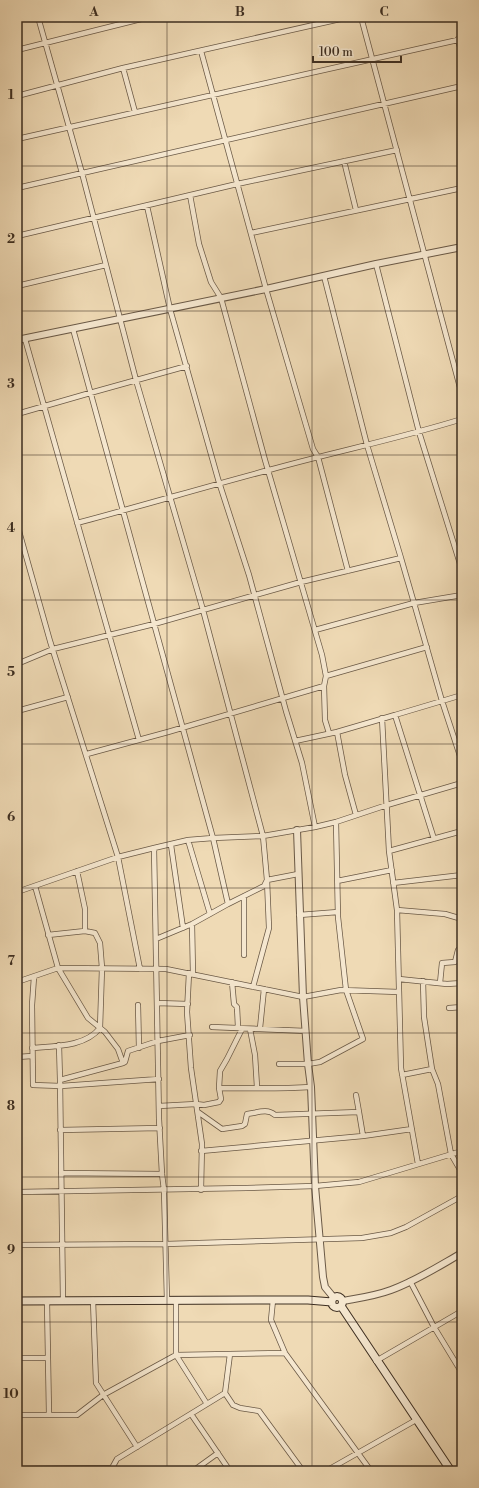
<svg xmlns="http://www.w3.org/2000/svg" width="479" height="1488" viewBox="0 0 479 1488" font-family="'Libre Bodoni',serif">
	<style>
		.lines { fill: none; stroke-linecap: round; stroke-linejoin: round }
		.minor-casing { stroke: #6a5946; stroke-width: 6 }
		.tertiary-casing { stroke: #6a5946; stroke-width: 8 }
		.secondary-casing { stroke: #3d2e21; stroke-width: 9 }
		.minor { stroke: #f5e7cf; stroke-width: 4.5 }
		.tertiary { stroke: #f5e7cf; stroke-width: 6 }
		.secondary { stroke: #f5e7cf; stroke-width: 7 }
		.grid { fill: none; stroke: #3d2e21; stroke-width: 1; stroke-opacity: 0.55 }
		.neatline { fill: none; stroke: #3d2e21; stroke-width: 1.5 }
		.grid-label { font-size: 13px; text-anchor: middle; font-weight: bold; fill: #3d2e21 }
	</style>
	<rect width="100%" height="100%" fill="#efdab5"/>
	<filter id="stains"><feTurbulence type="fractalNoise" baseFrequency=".005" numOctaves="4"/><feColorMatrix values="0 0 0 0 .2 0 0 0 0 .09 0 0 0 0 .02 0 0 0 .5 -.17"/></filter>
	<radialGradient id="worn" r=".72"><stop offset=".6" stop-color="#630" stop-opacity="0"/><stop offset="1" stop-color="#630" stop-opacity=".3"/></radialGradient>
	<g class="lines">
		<g class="minor-casing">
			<path id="minor" d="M38 17 82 173 136 380 203 610 263 836 267 880 264 886 228 904 192 924 156 939
				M361 17 462 395
				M458 39 462 55
				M17 50 149 17
				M201 51 266 289 313 449 318 457 348 571
				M123 68 135 112
				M17 96 123 68 349 17
				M17 139 462 39
				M344 161 356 210
				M17 188 462 86
				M190 195 199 244 211 282 221 298 265 460 322 655 326 676 324 686 325 720 329 733
				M147 206 170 309 218 479 249 575 286 711 302 763 315 827
				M251 233 462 188
				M17 236 237 184 397 150
				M376 264 419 432 462 570
				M324 276 367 445 401 558
				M17 286 106 265
				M73 329 213 838 228 904
				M25 339 139 740
				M17 414 90 393 187 366
				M77 523C141 506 205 487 269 470 333 452 398 439 462 419
				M17 524 50 641 118 857 140 969
				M462 595 414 603 442 701 462 762
				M17 664 53 649 154 624 301 582 401 558 414 603 315 630
				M326 676 427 647
				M17 711 68 697
				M382 718 389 851 397 910 401 1068 418 1164
				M337 732 345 775 356 815
				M295 741 337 732 395 715
				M87 754 168 732 324 686
				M434 839 395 715 462 695
				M188 840 210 914
				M171 845 183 928
				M154 848 159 1119 162 1174 164 1190 167 1300
				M389 851 462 831
				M77 871 85 909V931
				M337 881 392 870
				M393 883 462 875
				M35 886 58 968 88 1018 105 1032 118 1049 123 1063
				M17 892 118 857 154 848 188 840 213 838 263 836 315 827 336 822 387 805 462 783
				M244 896V955
				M397 910 445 914 462 919
				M299 915 338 912
				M192 924 193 974
				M189 973 187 1012 191 1068 202 1144 201 1190
				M34 977 32 1005 33 1085 61 1086 159 1079
				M399 979 447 984 462 983
				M423 981 424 1017 432 1069 438 1084 451 1154 462 1173
				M17 982 58 968 166 969 303 997 341 990 399 992
				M232 982 234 1004 237 1007 238 1027
				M440 983 442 963 455 962 458 950H462
				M253 987 269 928 267 880 298 874
				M157 1003 188 1004
				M138 1005 139 1048
				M449 1008 462 1007
				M212 1027 306 1031
				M260 1028 264 989
				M242 1029 227 1059 220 1071 219 1088C250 1088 280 1089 311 1087
				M250 1029 255 1055 257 1087
				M59 1045 60 1080
				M32 1048C55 1046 85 1047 100 1028L102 968 100 943 95 933 85 931 48 935
				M17 1057 32 1056
				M279 1064H308L320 1062 363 1039 346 990 338 917 336 822
				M402 1075 432 1069
				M356 1095 359 1112
				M159 1106 196 1104 204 1105 219 1102 221 1099 219 1088
				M198 1112 222 1129 242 1126 245 1124 247 1114C257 1113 267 1108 275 1115L359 1112 363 1136
				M60 1130 160 1128
				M201 1151 363 1136 412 1129
				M61 1173 162 1174
				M17 1192 247 1188 315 1186 359 1182 462 1151
				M17 1245 166 1244 362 1238 391 1233 406 1227 462 1196
				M410 1281 434 1327 462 1373
				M93 1300 96 1383 137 1447
				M176 1300V1355L207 1404
				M273 1300 271 1320 285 1353 371 1471
				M47 1301 49 1415
				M63 1301 60 1080 123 1063 125 1062 128 1051 158 1041 190 1035
				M230 1354 225 1393 233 1405 240 1408 259 1411 303 1471
				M17 1358H48
				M376 1361 462 1311
				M191 1414 230 1471
				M17 1415H77L103 1395 176 1355 285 1353
				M17 1469 112 1468
				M112 1471V1468L117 1459 225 1393
				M193 1471 218 1453
				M326 1471 416 1420"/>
		</g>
		<g class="tertiary-casing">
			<path id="tertiary" d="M17 340 266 289 376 264 462 247
				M297 830 303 997 308 1064 311 1087 315 1186 323 1277 325 1287 334 1298
				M343 1301C359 1298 375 1296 391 1290 416 1281 439 1266 462 1253"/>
		</g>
		<g class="secondary-casing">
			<path id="secondary" d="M331.5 1302a5.5 5.5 0 1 1 11 0a5.5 5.5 0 1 1-11 0Z
				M17 1301 273 1300H308L332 1302
				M341 1306 451 1471"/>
		</g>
		<use href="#minor" class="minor"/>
		<use href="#tertiary" class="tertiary"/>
		<use href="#secondary" class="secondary"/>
	</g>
	<path class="grid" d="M167 17V1471M312 17V1471M17 166H462M17 311H462M17 455H462M17 600H462M17 744H462M17 888H462M17 1033H462M17 1177H462M17 1322H462"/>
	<rect width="479" height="1488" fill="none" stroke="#efdab5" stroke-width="44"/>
	<path d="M313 56v6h88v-6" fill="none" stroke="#3d2e21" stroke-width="2"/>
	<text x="319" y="56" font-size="12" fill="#3d2e21" stroke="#f5e7cf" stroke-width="3" paint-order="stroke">100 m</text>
	<rect x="22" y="22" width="435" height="1444" class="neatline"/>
	<g class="grid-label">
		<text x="94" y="16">A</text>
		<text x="240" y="16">B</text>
		<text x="384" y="16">C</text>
		<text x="11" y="99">1</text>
		<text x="11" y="243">2</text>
		<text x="11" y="388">3</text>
		<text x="11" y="532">4</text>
		<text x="11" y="676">5</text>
		<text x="11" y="821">6</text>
		<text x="11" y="965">7</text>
		<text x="11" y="1110">8</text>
		<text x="11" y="1254">9</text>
		<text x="11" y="1398">10</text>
	</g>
	<rect width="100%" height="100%" filter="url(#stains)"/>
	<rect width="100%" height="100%" fill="url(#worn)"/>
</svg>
